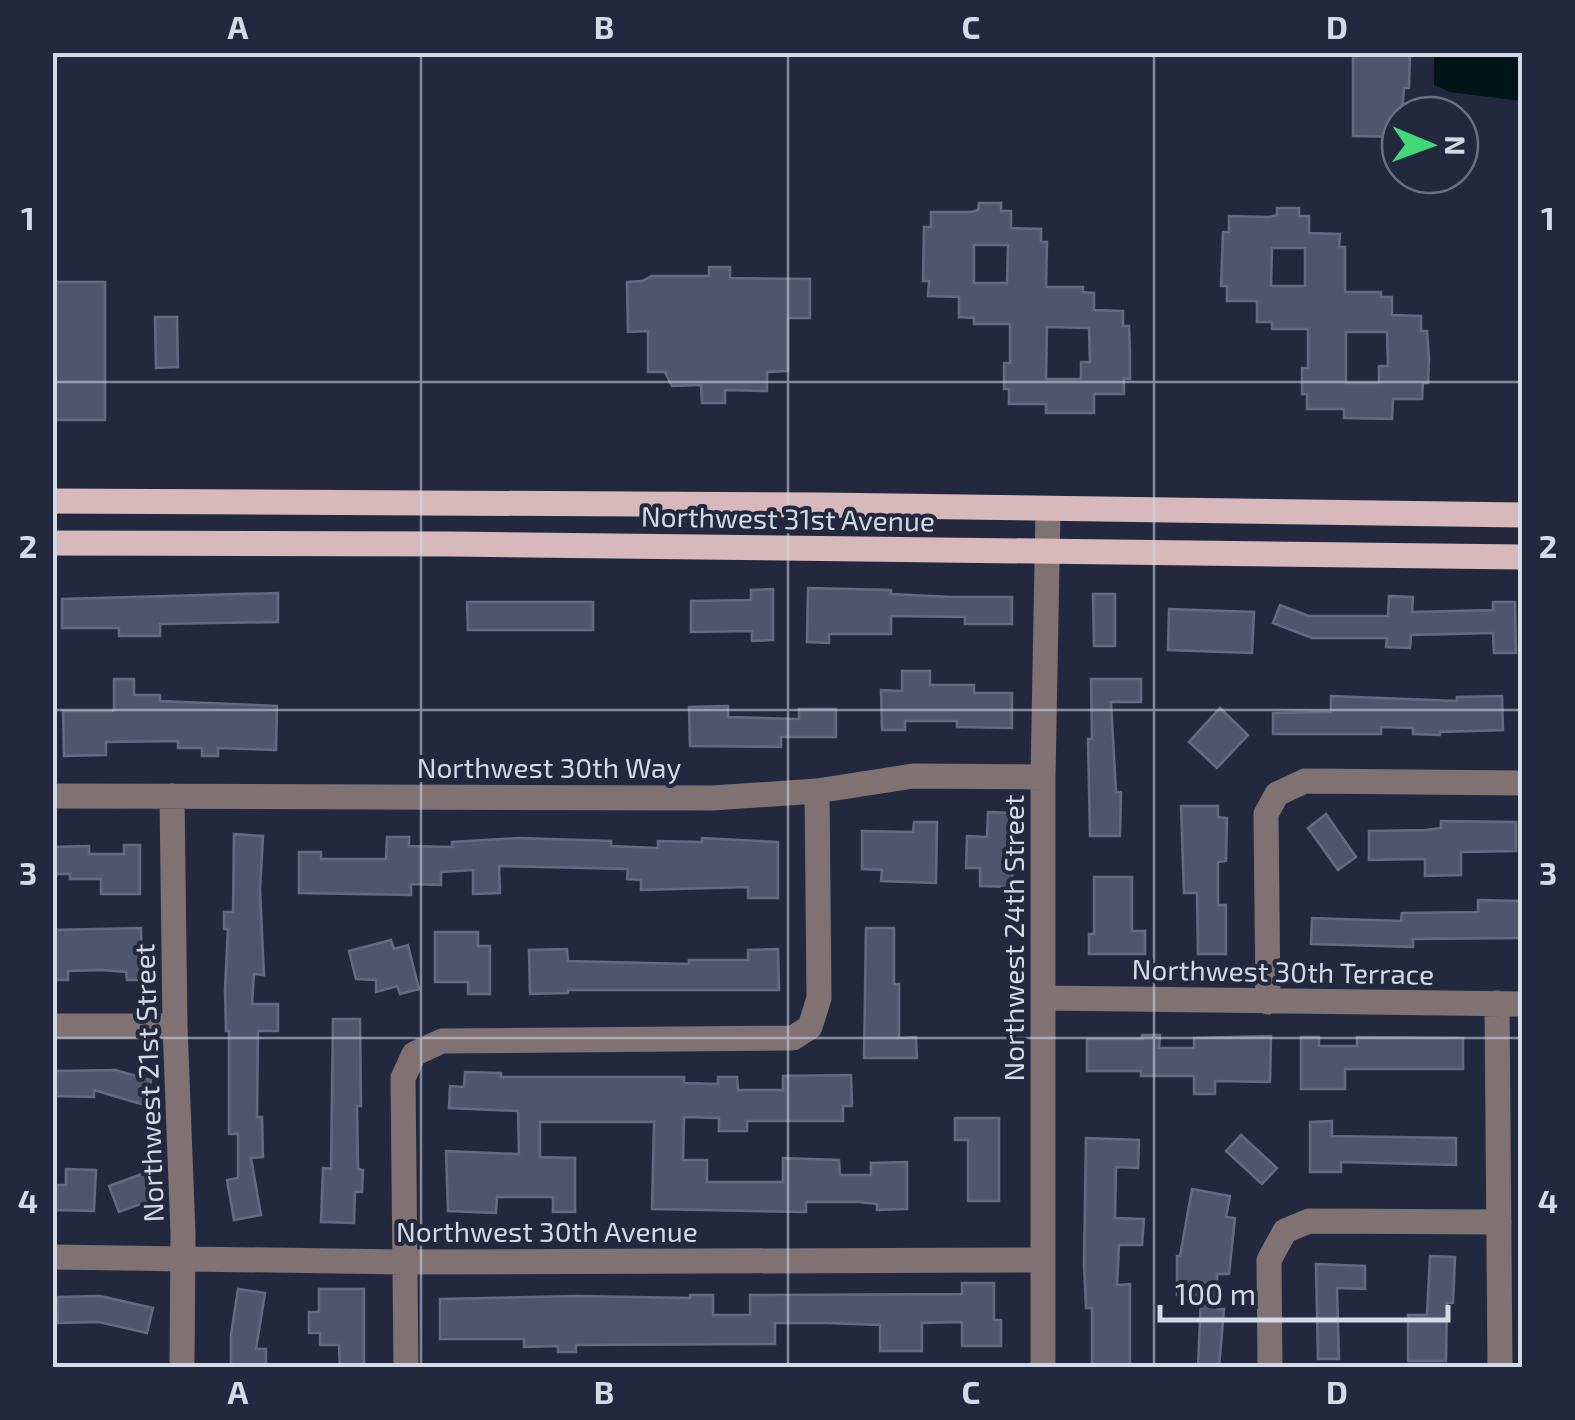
<svg xmlns="http://www.w3.org/2000/svg" width="1575" height="1420" viewBox="0 0 1575 1420" font-family="'Exo 2',sans-serif">
	<style>
		.water { fill: #001517 }
		.building { fill: #4e566e; stroke: #636b84; stroke-width: 2.5; fill-rule: evenodd }
		.lines { fill: none; stroke-linecap: round; stroke-linejoin: round }
		.minor { stroke: #807273; stroke-width: 25 }
		.major { stroke: #d7b9bc; stroke-width: 25 }
		.grid { fill: none; stroke: #d4d9e7; stroke-width: 2.5; stroke-opacity: 0.55 }
		.labels { text-anchor: middle; dominant-baseline: central; stroke-width: 8; stroke-linejoin: round; paint-order: stroke }
		.street-label { font-size: 28px; fill: #d4d9e7; stroke: #22293f }
		.neatline { fill: none; stroke: #d4d9e7; stroke-width: 4 }
		.grid-label { font-size: 32px; text-anchor: middle; font-weight: bold; fill: #d4d9e7 }
	</style>
	<rect width="100%" height="100%" fill="#22293f"/>
	<path class="water" d="M1434 53H1522V101L1450 92 1434 85Z"/>
	<path class="building" d="M1353 54 1410 55 1409 88H1404L1400 137 1353 136Z
		M979 203H1001V211H1011V228L1041 229V242H1047L1046 287H1083V292L1094 293V310L1123 311V326H1129L1130 353V379L1124 378V394H1094V413H1046V404H1009V389H1004V363H1010V324H974V318L959 317V297L928 296 929 281H923L924 227H931V212H971L978 210ZM974 245H1008L1007 283H974ZM1047 327 1089 328 1090 362H1081V379H1046Z
		M1277 208H1299V216H1309V233L1340 234 1339 247H1345V292H1381V297H1392V315L1421 316V331H1427L1429 358 1428 383H1423L1422 399H1393L1392 419 1344 418V409H1307V394H1302V368H1308V329H1272V322H1257V301H1227V286H1221L1223 232H1229V216L1269 217 1277 215ZM1272 248H1305V286H1271ZM1346 332H1387L1388 366H1379V383H1346Z
		M709 267H730V278L810 279V318H788V371L767 372V391L725 390V403H702L701 385 672 386 665 372H648V331L628 332 627 282 642 281 652 276H709Z
		M52 282H105V420H52Z
		M155 317H177L178 367 156 368Z
		M808 588 891 590V594L951 597H1012V624H965V617L891 616V634H829V643L807 642Z
		M773 589V640L752 641V631L691 632V601L751 600V590Z
		M278 593V622L160 624V636H119V628H62V599Z
		M1093 594H1115V646H1094Z
		M1389 596 1413 597 1412 612 1493 610V602H1515L1516 653H1494L1493 633 1411 635 1410 648 1386 647 1387 638H1312L1273 623 1280 605 1309 616H1388Z
		M467 602H593V630H468Z
		M1169 609 1254 612 1252 653 1168 650Z
		M902 671H930V685H974V693H1012V728L957 727V721H905V730H882L881 690 902 691Z
		M114 679H134V695H160V701L277 706 276 750 218 748V756H202V748H178V741L106 742V755L64 756 63 711H114Z
		M1091 679H1141V702H1111L1116 792H1121L1120 836H1090L1088 739H1092Z
		M1331 696 1457 701V697L1502 696 1503 730 1440 732V735L1413 734V728L1381 727V734H1273V713L1331 712Z
		M728 706V717L799 719V709H836V737H781V747L690 746 689 707Z
		M1220 708 1248 735 1217 768 1189 742Z
		M1181 806H1218V817L1227 818 1226 861 1218 862V905H1226V954H1198L1197 893H1184Z
		M988 812 1015 813 1012 887 980 886V868H966L967 836 987 837Z
		M1326 814 1356 857 1338 870 1308 828Z
		M1441 821 1516 822V851L1461 852V875L1425 876V859L1369 860V831L1425 830 1441 828Z
		M914 822H937L936 883 881 881 882 870 862 869V831L913 832Z
		M234 834 263 836 260 890 264 975 254 974 252 1004H278V1031H258L257 1117H262L263 1157 251 1158 261 1215 234 1220 227 1180 238 1178V1134H229V1031H226L225 990 228 929H224V912H233Z
		M387 837H409V846L452 847V842L520 838 611 841V846L658 848V841L702 842V838L778 842V898H748V887L641 890V880L627 879 628 869 499 866 500 893 473 894V870L441 872V885L411 884V895L299 893V852H321V859H386Z
		M124 845H140V894H101V879H70V874H52V847L89 846V854H124Z
		M1094 877H1132V931H1145V954H1089V934H1094Z
		M1478 900 1520 901V938L1413 939V947L1311 944 1312 918 1401 921 1402 913 1478 912Z
		M141 928 142 980H127L126 972 102 970 68 971V980H52V930Z
		M866 928H894V984H899V1038L916 1037 917 1058H864Z
		M435 932H478V946H490V994H468V982H435Z
		M391 940 394 949 408 945 419 989 400 994 397 986 376 992V980L356 979 349 951Z
		M567 949 568 961 689 964V960H748V950L778 949 779 990H568V993L530 994 529 950Z
		M333 1019H360L361 1106H357L358 1169 363 1170 362 1192H355L354 1223 321 1222 323 1168 331 1169Z
		M1142 1035H1160L1159 1048H1194V1038L1271 1036 1270 1082 1215 1081V1094H1194V1076H1141V1071H1087V1039H1142Z
		M1301 1037H1319V1046H1357V1037L1463 1038V1069H1345V1089H1301Z
		M115 1070 151 1080 144 1105 94 1090V1097L53 1096 54 1071Z
		M465 1072 501 1073V1077H684V1083L718 1084V1077H737L738 1090H783V1076L851 1075 852 1106H843V1121H747V1131H719V1118L684 1117 683 1160H707V1182H783V1158L839 1160 840 1175H871V1163L907 1162V1209L877 1210V1204L860 1202H806V1212L652 1209 654 1122H540V1157L575 1158V1212H553V1197H497L496 1213 448 1211 446 1151 519 1154 518 1111 449 1108 450 1086 464 1087Z
		M955 1118H999V1201H968V1140H955Z
		M1332 1121V1136L1456 1138V1165L1341 1162V1172H1310V1122Z
		M1241 1135 1277 1168 1262 1184 1226 1151Z
		M1086 1138 1139 1140 1138 1168 1116 1167 1115 1218 1144 1219 1142 1245H1119L1117 1285 1130 1284V1368H1092V1308H1086L1084 1263Z
		M66 1169 96 1170 94 1211 55 1210V1185H66Z
		M147 1172 157 1198 119 1212 109 1186Z
		M1192 1189 1230 1196 1226 1217 1235 1218 1229 1274H1217V1309H1224L1219 1368H1198L1201 1295H1177V1256H1180Z
		M1430 1256 1455 1257 1453 1303H1447L1446 1361H1408V1315H1427Z
		M1316 1264 1365 1266V1289L1337 1288 1339 1359H1318Z
		M962 1283H994V1320H1001V1346H962V1322L922 1323V1351H880V1325L826 1323H775V1344L576 1345V1352H558V1346L524 1347V1339H440V1299L576 1296 690 1298V1295H713V1315H750V1295L962 1294Z
		M238 1289 265 1293 256 1349H266V1368H231V1335Z
		M319 1289H364V1368H340L339 1345H320V1333H309V1312H319Z
		M100 1296 153 1308 147 1333 99 1322 58 1323 57 1297Z"/>
	<g class="lines">
		<path class="minor" d="M52 796 712 798 817 791 913 776 1043 777
			M172 796 175 1026 183 1234 182 1368
			M1043 998 1522 1004
			M1268 1002 1266 814 1277 794 1305 781 1522 783
			M1497 1003 1500 1368
			M52 1026H175
			M52 1257 404 1262 1043 1260
			M406 1368 403 1078 414 1054 442 1041 793 1038 810 1027 819 998 817 791
			M1043 1368V777L1048 509
			M1270 1368 1269 1260 1285 1231 1309 1221 1499 1222"/>
		<path class="major" d="M52 501 822 505 1522 515
			M52 543 451 544 1522 557"/>
	</g>
	<path class="grid" d="M421 52V1368M788 52V1368M1154 52V1368M52 382H1522M52 710H1522M52 1038H1522"/>
	<g class="labels">
		<g class="street-label">
			<text transform="translate(788 518) rotate(1)">Northwest 31st Avenue</text>
			<text x="549" y="767">Northwest 30th Way</text>
			<text transform="translate(1013 938) rotate(-90)">Northwest 24th Street</text>
			<text transform="translate(1283 971) rotate(1)">Northwest 30th Terrace</text>
			<text transform="translate(148 1083) rotate(-92)">Northwest 21st Street</text>
			<text x="547" y="1231">Northwest 30th Avenue</text>
		</g>
	</g>
	<rect width="1575" height="1420" fill="none" stroke="#22293f" stroke-width="110"/>
	<g transform="translate(1430 145) rotate(91)"><circle r="48" fill="#22293f" stroke="#696f82" stroke-width="2.5"/>
	<path d="M0-8L18 38L0 25L-18 38Z" fill="#43d77b"/>
	<text y="-15" font-size="28" font-weight="bold" text-anchor="middle" fill="#d4d9e7">N</text>
	</g>
	<path d="M1160 1305v15h288v-15" fill="none" stroke="#d4d9e7" stroke-width="5"/>
	<text x="1175" y="1305" font-size="30" fill="#d4d9e7" stroke="#22293f" stroke-width="8" paint-order="stroke">100 m</text>
	<rect x="55" y="55" width="1465" height="1310" class="neatline"/>
	<g class="grid-label">
		<text x="238" y="39">A</text>
		<text x="604" y="39">B</text>
		<text x="971" y="39">C</text>
		<text x="1337" y="39">D</text>
		<text x="28" y="230">1</text>
		<text x="1548" y="230">1</text>
		<text x="28" y="558">2</text>
		<text x="1548" y="558">2</text>
		<text x="28" y="885">3</text>
		<text x="1548" y="885">3</text>
		<text x="28" y="1213">4</text>
		<text x="1548" y="1213">4</text>
		<text x="238" y="1404">A</text>
		<text x="604" y="1404">B</text>
		<text x="971" y="1404">C</text>
		<text x="1337" y="1404">D</text>
	</g>
</svg>
